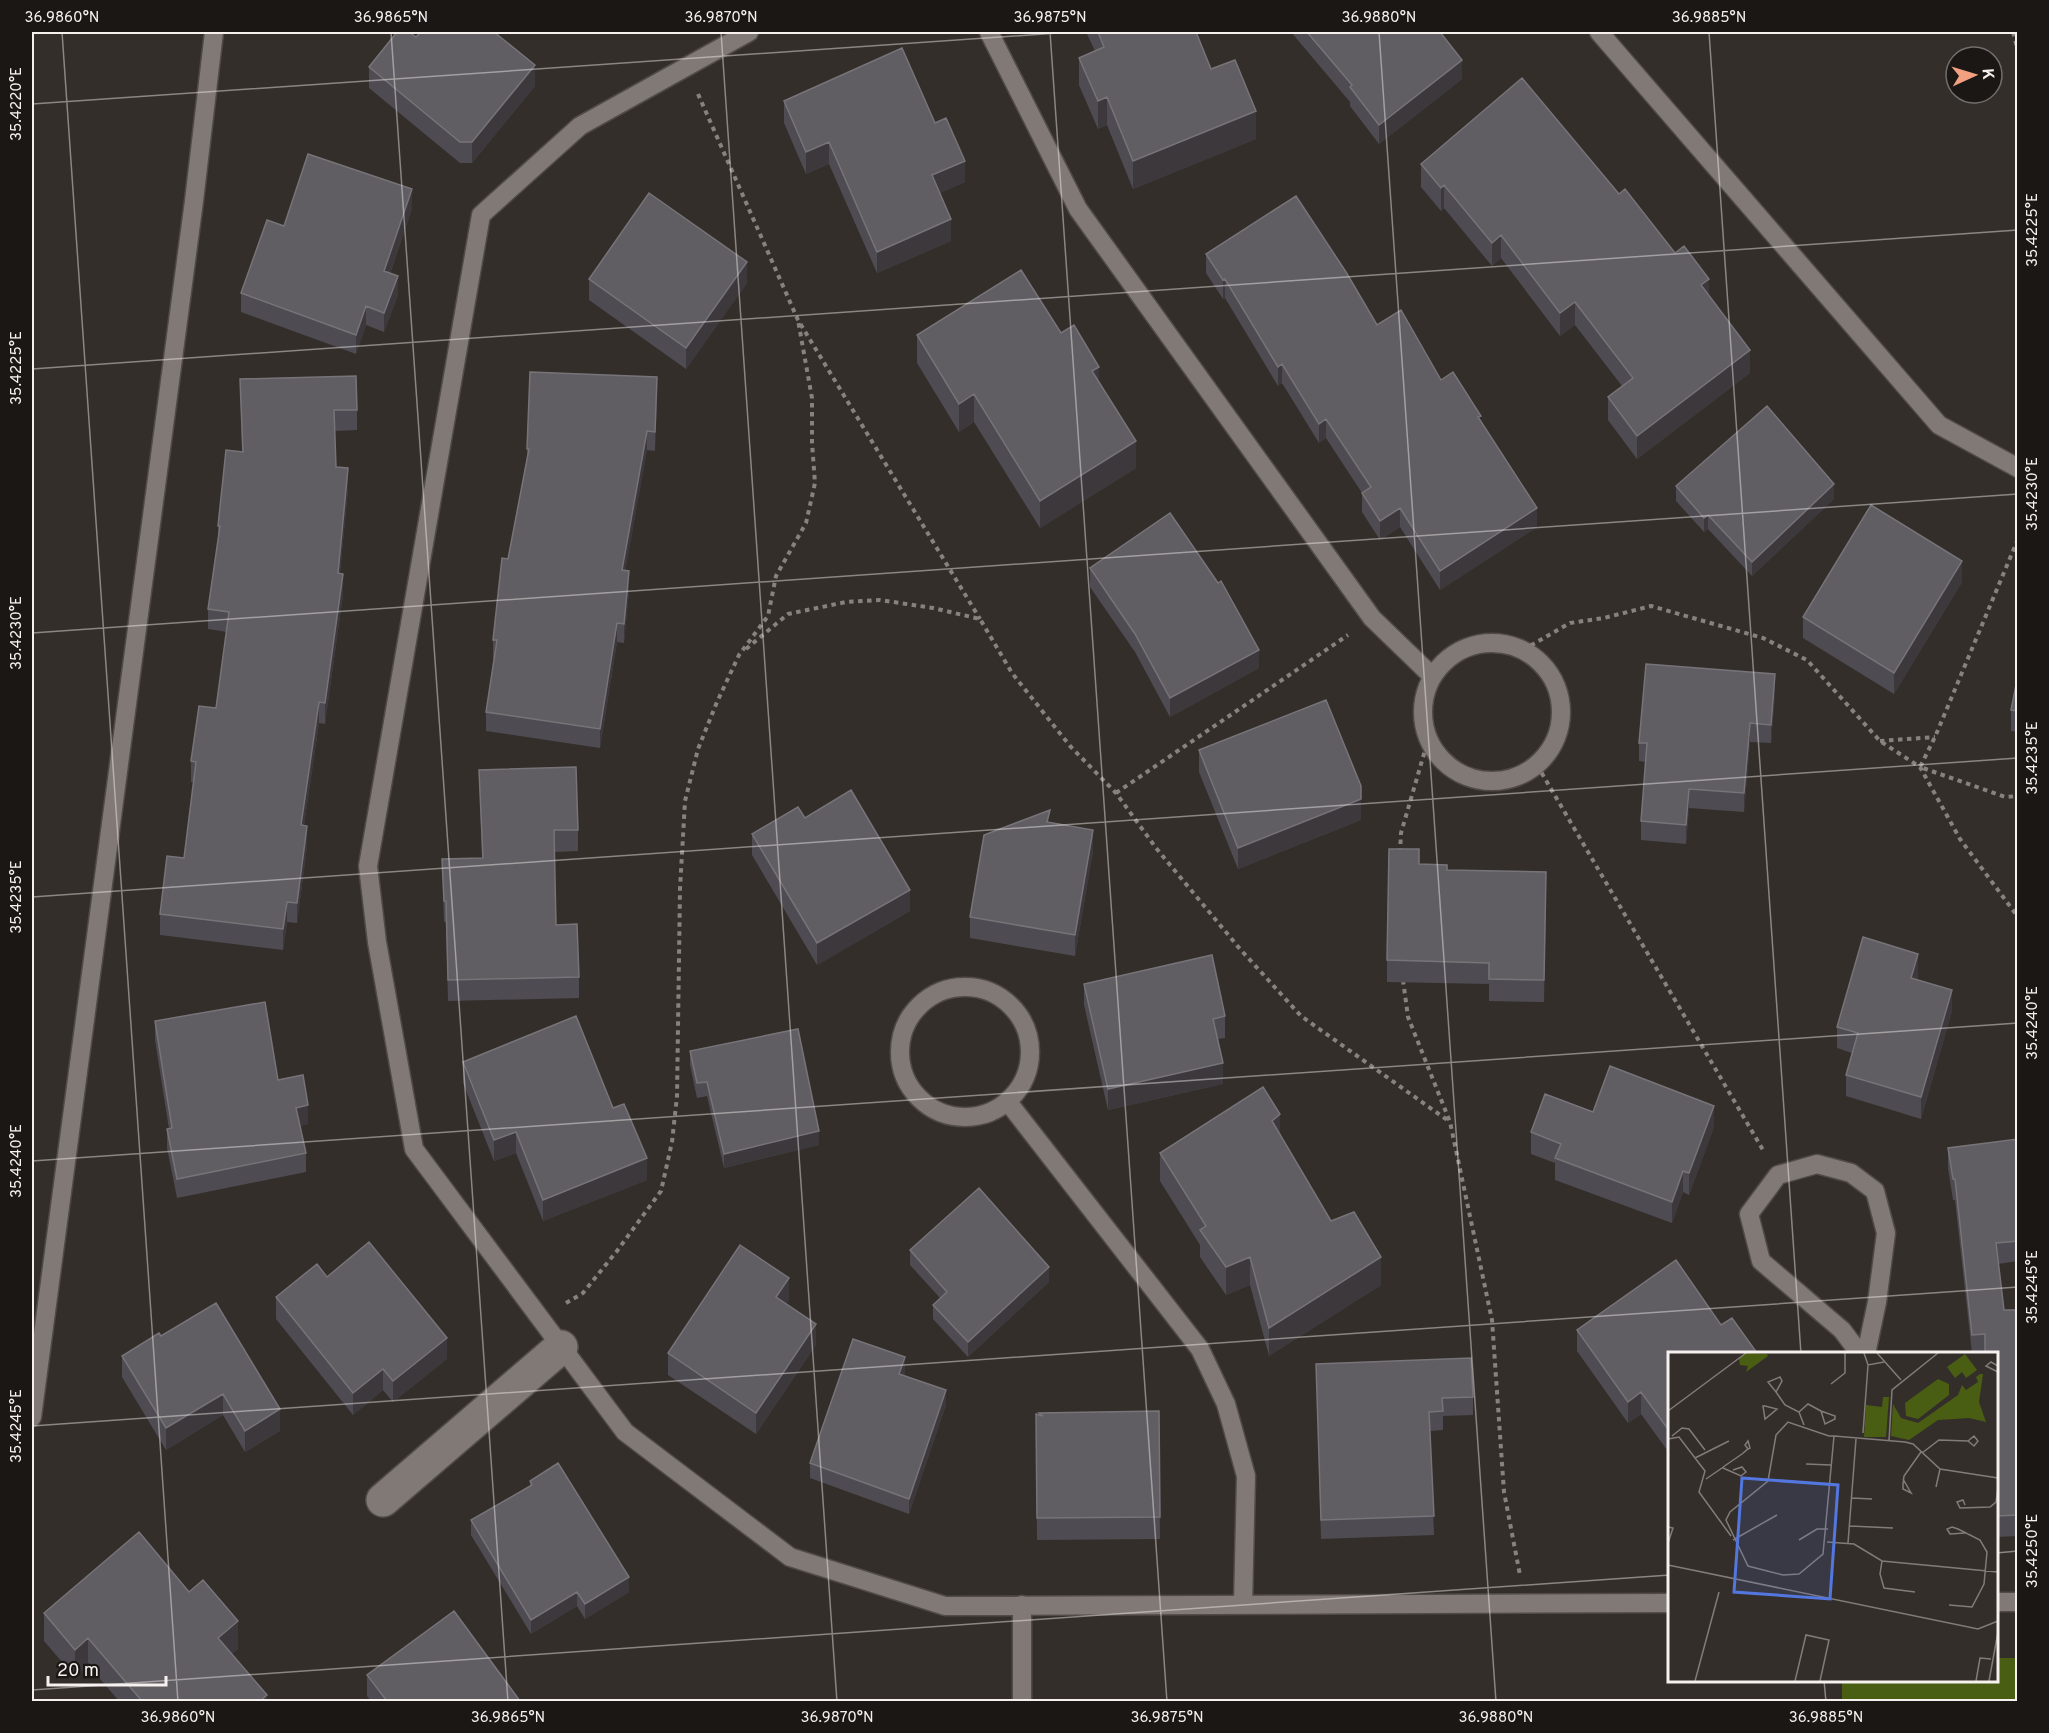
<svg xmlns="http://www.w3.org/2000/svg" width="2049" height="1733" viewBox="0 0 2049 1733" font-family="Overpass,sans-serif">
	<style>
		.pitch { fill: #495e13 }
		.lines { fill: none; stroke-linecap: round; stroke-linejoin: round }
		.service-casing { stroke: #504b47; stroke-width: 21 }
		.minor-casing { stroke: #504b47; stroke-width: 36 }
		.path { stroke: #88827f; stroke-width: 4; stroke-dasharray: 4.5 4.5; stroke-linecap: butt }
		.service { stroke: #817975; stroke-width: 18 }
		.minor { stroke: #817975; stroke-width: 33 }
		.wall { fill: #4e4b52 }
		.shaded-wall { fill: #3c383b }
		.building { fill: #605d63; stroke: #777479; stroke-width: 1.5 }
		.ticks { fill: none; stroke: #f6f1ef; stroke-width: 1.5; stroke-opacity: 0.45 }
		.inset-road { fill: none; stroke: #827c79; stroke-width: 1.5 }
		.view { fill: #5377de; fill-opacity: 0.15; stroke: #5377de; stroke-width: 3 }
		.inset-edge { fill: none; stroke: #f6f1ef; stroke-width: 3 }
		.neatline { fill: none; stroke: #f6f1ef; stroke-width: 2 }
		.ticks-label { font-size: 15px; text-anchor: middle; fill: #f6f1ef }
	</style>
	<rect width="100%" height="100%" fill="#342e2a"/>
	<path class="pitch" d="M1997 1658H2017V1701H1842V1681L1996 1680Z"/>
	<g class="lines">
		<g class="service-casing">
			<path id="service" d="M749 32 580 126 481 215 368 866 377 942 414 1149 625 1432 790 1557 945 1606 1670 1603
				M989 32 1078 209 1372 618 1432 676
				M1599 32 1939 425 2018 468
				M1423 712a69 69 0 1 1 138 0a69 69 0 1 1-138 0Z
				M900 1052a65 65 0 1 1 130 0a65 65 0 1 1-130 0Z
				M1008 1102 1200 1349 1226 1404 1246 1476 1243 1605
				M1860 1354 1842 1330 1761 1261 1749 1214 1778 1175 1817 1164 1851 1173 1875 1191 1886 1233 1877 1302 1866 1354
				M32 1417 194 201 214 32
				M1996 1602H2018
				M1022 1605V1702"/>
		</g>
		<g class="minor-casing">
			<path id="minor" d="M383 1500 561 1347"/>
		</g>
		<path class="path" d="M2013 32 2018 51
			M698 94 798 320 980 619
			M2018 539 1935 737 1920 767 2005 797 2018 796
			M746 649 788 614 846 602 880 600 933 608 980 619 1012 673 1070 746 1116 793 1156 848 1240 949 1301 1016 1450 1122
			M1523 650 1570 623 1604 618 1651 606 1763 638 1807 660 1880 741 1920 767 1960 839 2018 917
			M1880 741 1935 737
			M1537 765 1763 1150
			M1116 793 1348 635
			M1400 853 1401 833 1428 740
			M1403 980 1408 1017 1450 1122 1492 1320 1504 1492 1520 1575
			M566 1303 583 1293 617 1251 661 1191 672 1142 677 1096 680 889 685 801 698 749 717 702 739 655 768 616 776 576 806 523 815 483 812 443V398L798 320"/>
		<use href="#service" class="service"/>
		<use href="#minor" class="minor"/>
	</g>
	<path class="wall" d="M1086 32H1196L1211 69 1256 139 1133 189 1107 125 1098 129 1079 85V58L1095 51Z
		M1291 32H1440L1462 79 1379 144 1350 106V102Z
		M416 37 535 86 472 163H460L369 88V67Z
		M784 101 935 123 965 182 940 193 951 241 877 273 829 164 806 174 784 123Z
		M1421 164 1619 194 1675 253 1709 296 1750 373 1637 459 1608 420V397L1622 386 1575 325 1560 336 1501 258 1492 266 1444 208 1441 211 1421 187Z
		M412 208 390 274 398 295 384 332 366 325 356 354 241 312V293L284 226Z
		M1206 254 1377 325 1441 380 1481 421 1537 527 1440 590 1400 527 1380 540 1362 512V493L1326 438 1319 443 1282 383 1278 386 1225 298 1223 299 1206 273Z
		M589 279 747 283 686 369 589 300Z
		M1061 333 1099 382 1136 468 1040 528 974 422 959 432 917 363V335Z
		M240 379 357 410V430L335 431 336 467 348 489 340 573 343 594 325 724 319 723 304 825 307 846 297 923 287 922 283 950 160 935V914L184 858 194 782H191V761L216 708 227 632 208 629V609L218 542V526L242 452Z
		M657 396 655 451 647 450 625 571 629 590 624 643 617 642 600 748 486 731V712L494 659H493V640L527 459V449Z
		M1676 486 1834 499 1752 576 1708 529 1704 532 1676 501Z
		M1090 568 1259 668 1170 717 1135 652 1090 587Z
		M1962 582 1894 694 1803 638V617Z
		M2018 675V732L2011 731V710Z
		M1775 693 1771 743 1750 742 1744 812 1689 808 1686 844 1641 840V821L1646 762 1639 761V743Z
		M1199 750 1361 820 1238 869 1199 772Z
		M479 770 578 830V851L554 852 556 925 579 977V998L448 1001 446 922H444L442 859 482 858Z
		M805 818 910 911 817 965 752 855V834Z
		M1050 822 1093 851 1075 956 970 938V917Z
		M1419 864 1447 870 1546 894 1544 1002 1489 1001V984L1387 982V960Z
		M1918 975 1917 980 1952 1011 1921 1119 1846 1096V1075L1852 1053 1837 1048V1027Z
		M1084 984 1225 1016V1038L1218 1039 1223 1084 1108 1110 1084 1005Z
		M155 1021 278 1080 308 1124 300 1126 306 1153V1172L177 1198 167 1148V1129H169L155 1040Z
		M690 1051 819 1145 724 1168 707 1096 697 1098 690 1065Z
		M463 1062 613 1108 647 1180 543 1221 516 1153 494 1161 463 1083Z
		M1593 1112 1714 1127 1689 1195 1683 1192 1672 1223 1555 1180V1163L1531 1154V1132Z
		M1280 1136 1331 1221 1381 1285 1269 1356 1250 1285 1226 1295 1200 1257V1245L1160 1181V1153Z
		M2018 1139V1261L1998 1264 2004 1310H2018V1536L1996 1537V1353H1972L1955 1200H1953L1948 1168V1148Z
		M910 1250 1049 1282 968 1357 933 1319V1305L940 1298 910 1265Z
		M276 1297 447 1359 393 1402 383 1390 353 1415 276 1319Z
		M789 1300 786 1304 816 1345 756 1434 668 1375V1353Z
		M1721 1325 1757 1353H1670V1454L1641 1414 1628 1423 1577 1351V1330Z
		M161 1336 280 1431 245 1452 223 1415 166 1450 122 1377V1356Z
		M1316 1364 1473 1397V1415L1443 1416V1430L1430 1431 1434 1535 1321 1539Z
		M905 1372 904 1375 946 1405 909 1514 810 1478V1463Z
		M1159 1411 1160 1539 1037 1540 1036 1414 1039 1415V1413Z
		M530 1481 629 1592 585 1619 577 1606 531 1634 471 1535V1520L530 1486Z
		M189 1592 238 1649 232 1654 267 1701H119L88 1665 75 1677 44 1641V1613Z
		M367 1675 520 1701H371L367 1696Z"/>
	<path class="shaded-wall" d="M1462 60V79L1379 144V125Z
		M535 65V86L472 163V142Z
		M1107 97V125L1098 129V101Z
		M1256 111V139L1133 189V161Z
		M829 142V164L806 174V152Z
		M965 161V182L932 197V175Z
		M1444 185V208L1441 211V188Z
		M412 189V208L384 291V271Z
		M951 219V241L877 273V252Z
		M1501 235V258L1492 266V243Z
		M747 262V283L686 369V348Z
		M398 276V295L384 332V313Z
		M1225 279V298L1223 299V280Z
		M1709 279V302L1701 285Z
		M1575 302V325L1560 336V313Z
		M366 306V325L356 354V335Z
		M1750 350V373L1637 459V436Z
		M1282 364V383L1278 386V367Z
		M1099 367V394L1092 371Z
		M657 377V396L655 451V432Z
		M974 394V422L959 432V404Z
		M1326 419V438L1319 443V424Z
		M647 431V450L622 589V570Z
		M1136 441V468L1040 528V501Z
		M348 468V489L338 593V573Z
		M1834 484V499L1752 576V562Z
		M1400 508V527L1380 540V521Z
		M1537 508V527L1440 590V571Z
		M1708 515V529L1704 532V518Z
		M1962 561V582L1894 694V673Z
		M629 571V590L624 643V624Z
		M343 574V594L325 724V703Z
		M617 623V642L600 748V729Z
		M1259 650V668L1170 717V698Z
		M1775 674V693L1771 743V725Z
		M319 702V723L301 845V825Z
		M1750 723V742L1744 812V793Z
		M1689 789V808L1686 844V825Z
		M1361 799V820L1238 869V848Z
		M307 826V846L297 923V903Z
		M1093 830V851L1075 956V935Z
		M910 890V911L817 965V943Z
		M287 902V922L283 950V929Z
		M1918 954V975L1911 999V978Z
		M1952 990V1011L1921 1119V1097Z
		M1223 1063V1084L1108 1110V1089Z
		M308 1105V1124L296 1127V1108Z
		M1714 1106V1127L1689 1195V1173Z
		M1280 1114V1142L1272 1121Z
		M819 1131V1145L724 1168V1154Z
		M516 1132V1153L494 1161V1140Z
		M647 1158V1180L543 1221V1200Z
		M1683 1171V1192L1672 1223V1202Z
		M1250 1257V1285L1226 1295V1267Z
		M1381 1257V1285L1269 1356V1328Z
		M1049 1267V1282L968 1357V1342Z
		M789 1278V1300L776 1319V1297Z
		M816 1324V1345L756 1434V1413Z
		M447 1338V1359L393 1402V1381Z
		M905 1357V1372L899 1388V1374Z
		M383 1369V1390L353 1415V1393Z
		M946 1390V1405L909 1514V1499Z
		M1641 1392V1414L1628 1423V1402Z
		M223 1394V1415L166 1450V1428Z
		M280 1409V1431L245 1452V1431Z
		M629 1577V1592L585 1619V1604Z
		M577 1592V1606L531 1634V1620Z
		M238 1621V1649L218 1666V1638Z
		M88 1638V1665L75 1677V1650Z
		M267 1695V1701H260Z"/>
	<path class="building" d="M397 32H409L416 37 421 32H494L535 65 472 142H460L369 67Z
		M1098 32H1196L1211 69 1235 60 1256 111 1133 161 1107 97 1098 101 1079 58 1104 47Z
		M1307 32H1440L1462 60 1379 125 1350 87 1352 85Z
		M902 48 935 123 946 118 965 161 932 175 951 219 877 252 829 142 806 152 784 101Z
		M1522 78 1619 194 1625 189 1675 253 1684 246 1709 279 1701 285 1750 350 1637 436 1608 397 1633 378 1575 302 1560 313 1501 235 1492 243 1444 185 1441 188 1421 164Z
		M308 154 412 189 384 271 398 276 384 313 366 306 356 335 241 293 267 220 284 226Z
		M649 193 747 262 686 348 589 279Z
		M1296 196 1346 272 1377 325 1401 310 1441 380 1453 372 1481 416 1478 417 1537 508 1440 571 1400 508 1380 521 1362 493 1371 487 1326 419 1319 424 1282 364 1278 367 1225 279 1223 280 1206 254Z
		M1021 270 1061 333 1074 325 1099 367 1092 371 1136 441 1040 501 974 394 959 404 917 335Z
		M530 372 657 377 655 432 647 431 622 570 629 571 624 624 617 623 600 729 486 712 497 640H493L502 558 508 559 529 449H527Z
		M356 376 357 410H334L336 467 348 468 338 573 343 574 325 703 319 702 301 825 307 826 297 903 287 902 283 929 160 914 167 856 184 858 196 762 191 761 199 706 216 708 229 612 208 609 220 526H218L226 450 243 452 240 379Z
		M1767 406 1834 484 1752 562 1708 515 1704 518 1676 486Z
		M1871 505 1962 561 1894 673 1803 617Z
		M1170 513 1218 583 1221 581 1259 650 1170 698 1135 634 1090 568Z
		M1646 664 1775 674 1771 725 1750 723 1744 793 1689 789 1686 825 1641 821 1647 743H1639Z
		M2018 675V711L2011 710Z
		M1326 700 1361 786V799L1238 848 1199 750Z
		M576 767 578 830H554L556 925 577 924 579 977 448 980 446 901H444L442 859 483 858 479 770Z
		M851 790 910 890 817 943 752 834 798 807 805 818Z
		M1050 810 1047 822 1093 830 1075 935 970 917 984 835Z
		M1389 849H1419V864L1447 865V870L1546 872 1544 980 1489 979V963L1387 960Z
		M1863 937 1918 954 1911 978 1952 990 1921 1097 1846 1075 1858 1033 1837 1027Z
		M1212 955 1225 1016 1213 1019 1223 1063 1108 1089 1084 984Z
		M265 1002 278 1080 303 1075 308 1105 296 1108 306 1153 177 1179 167 1129 172 1128 155 1021Z
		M576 1016 613 1108 624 1104 647 1158 543 1200 516 1132 494 1140 463 1062Z
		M798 1029 819 1131 724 1154 707 1082 697 1083 690 1051Z
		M1610 1066 1714 1106 1689 1173 1683 1171 1672 1202 1555 1158 1561 1144 1531 1132 1545 1094 1593 1112Z
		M1263 1087 1280 1114 1272 1121 1331 1221 1354 1212 1381 1257 1269 1328 1250 1257 1226 1267 1200 1230 1206 1226 1160 1153Z
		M2018 1139V1241L1996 1243 2004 1310H2018V1515L1996 1516V1353H1985V1334L1972 1335 1955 1179H1953L1948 1148Z
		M979 1188 1049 1267 968 1342 933 1305 947 1292 910 1250Z
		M369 1242 447 1338 393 1381 383 1369 353 1393 276 1297 317 1264 327 1277Z
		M740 1245 789 1278 776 1297 816 1324 756 1413 668 1353Z
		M1676 1260 1721 1325 1732 1318 1757 1353H1670V1432L1641 1392 1628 1402 1577 1330Z
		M216 1303 280 1409 245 1431 223 1394 166 1428 122 1356 159 1333 161 1336Z
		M853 1339 905 1357 899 1374 946 1390 909 1499 810 1463Z
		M1471 1358 1473 1397 1442 1398 1443 1411 1429 1412 1434 1516 1321 1520 1316 1364Z
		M1159 1411 1160 1517 1037 1518 1036 1414 1043 1416 1039 1413Z
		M558 1463 629 1577 585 1604 577 1592 531 1620 471 1520 532 1485 530 1481Z
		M139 1532 189 1592 203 1580 238 1621 218 1638 267 1695 260 1701H142L88 1638 75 1650 44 1613Z
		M454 1611 520 1701H387L367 1675Z"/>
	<path class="ticks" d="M62 32 178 1702M391 32 508 1702M721 32 837 1702M1050 32 1167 1702M1379 32 1496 1702M1709 32 1801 1354M32 104 1072 32M32 369 2018 230M32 633 2018 494M32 897 2018 758M32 1161 2018 1023M32 1426 2018 1287M1996 1553 2018 1551M1824 1680 1826 1702M32 1690 1670 1575"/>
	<g transform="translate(1668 1352)">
		<rect width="330" height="330" fill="#342e2a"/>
		<path d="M78 1 99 2 100 4 78 20 80 14 72 13 71 6ZM312 22H315L311 50 318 70 301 66 270 68 241 88 223 84 225 52 233 66 250 71 290 43 294 33 298 38 310 30 308 25ZM215 45H221L218 85H196L198 53 214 55Z" fill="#495e13"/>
		<path d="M297 2 309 18 298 26 294 20 287 26 279 15Z" fill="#495e13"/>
		<path d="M270 27 281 32V43L250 67 238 64 237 51Z" fill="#495e13"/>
		<path class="inset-road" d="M196 1 200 13 216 10M209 1 233 28M330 14 323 10 318 14 330 20M112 25 114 29 108 40 100 30ZM163 32 177 21V1M108 40 117 53 131 60 136 73M95 54H97L109 57 97 67ZM0 59 78 1M153 59 167 64V67L157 72ZM131 60 140 52 153 59M195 81 200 13M4 84 14 76 21 77 37 98M166 84 155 202 131 222 115 223 80 214 58 168 62 160 100 129 108 83 120 70 161 84H166L237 90 245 92 272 117 330 126M0 87 11 85 37 119 31 140 63 184M221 89 224 38 270 1M254 101 271 88 300 89 306 94 310 89 306 84 300 89M27 106 61 89M138 112 163 113M55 116 73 124 78 120 74 115 65 118M38 127 54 116 58 113 74 102 80 97 82 96 80 89 77 93 80 97M235 127 243 141 235 137V132L236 124 253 100M268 135 272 117M184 146 204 147M297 153 295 148 289 150 292 156 322 155 328 150 330 135M182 174 225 176M0 175 5 176 0 191M284 175 290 177 298 181 282 182 279 177ZM65 188 109 163M131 188 149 177H160M159 190 186 192 214 209 330 220M180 191 188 87M214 209 212 222 216 236 247 240M0 213 310 277 330 269M281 253 304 255 316 232 319 200 312 188 298 181M27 329 51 240M127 329 138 283 161 288 152 329M308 329 312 306 323 307M321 329 330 280"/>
		<path class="view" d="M74 126 170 133 162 247 66 240Z"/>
		<rect width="330" height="330" class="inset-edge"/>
	</g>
	<rect width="2049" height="1733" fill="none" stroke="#1a1715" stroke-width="66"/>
	<g transform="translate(1974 75) rotate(86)"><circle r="28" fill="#1a1715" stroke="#726e6c" stroke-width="1.5"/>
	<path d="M0-4.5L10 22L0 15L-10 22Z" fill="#f2a080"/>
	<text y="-9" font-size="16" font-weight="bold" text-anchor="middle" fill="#f6f1ef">K</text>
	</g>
	<path d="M48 1676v9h118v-9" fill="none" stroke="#f6f1ef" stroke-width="3"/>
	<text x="57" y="1676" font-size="18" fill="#f6f1ef" stroke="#1a1715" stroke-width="4.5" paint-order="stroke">20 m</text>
	<rect x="33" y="33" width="1983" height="1667" class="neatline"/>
	<g class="ticks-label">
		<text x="62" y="22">36.9860°N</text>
		<text x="391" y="22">36.9865°N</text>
		<text x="721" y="22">36.9870°N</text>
		<text x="1050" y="22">36.9875°N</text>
		<text x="1379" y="22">36.9880°N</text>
		<text x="1709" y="22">36.9885°N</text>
		<text transform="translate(16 104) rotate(-90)" y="5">35.4220°E</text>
		<text transform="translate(2032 230) rotate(-90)" y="5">35.4225°E</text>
		<text transform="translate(16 368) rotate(-90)" y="5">35.4225°E</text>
		<text transform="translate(2032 494) rotate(-90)" y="5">35.4230°E</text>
		<text transform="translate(16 633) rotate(-90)" y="5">35.4230°E</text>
		<text transform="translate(2032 758) rotate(-90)" y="5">35.4235°E</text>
		<text transform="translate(16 897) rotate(-90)" y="5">35.4235°E</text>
		<text transform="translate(2032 1023) rotate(-90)" y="5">35.4240°E</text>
		<text transform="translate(16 1161) rotate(-90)" y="5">35.4240°E</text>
		<text transform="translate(2032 1287) rotate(-90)" y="5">35.4245°E</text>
		<text transform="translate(16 1426) rotate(-90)" y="5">35.4245°E</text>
		<text transform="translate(2032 1551) rotate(-90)" y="5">35.4250°E</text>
		<text x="178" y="1722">36.9860°N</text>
		<text x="508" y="1722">36.9865°N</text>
		<text x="837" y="1722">36.9870°N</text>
		<text x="1167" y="1722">36.9875°N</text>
		<text x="1496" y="1722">36.9880°N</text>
		<text x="1826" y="1722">36.9885°N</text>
	</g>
</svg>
